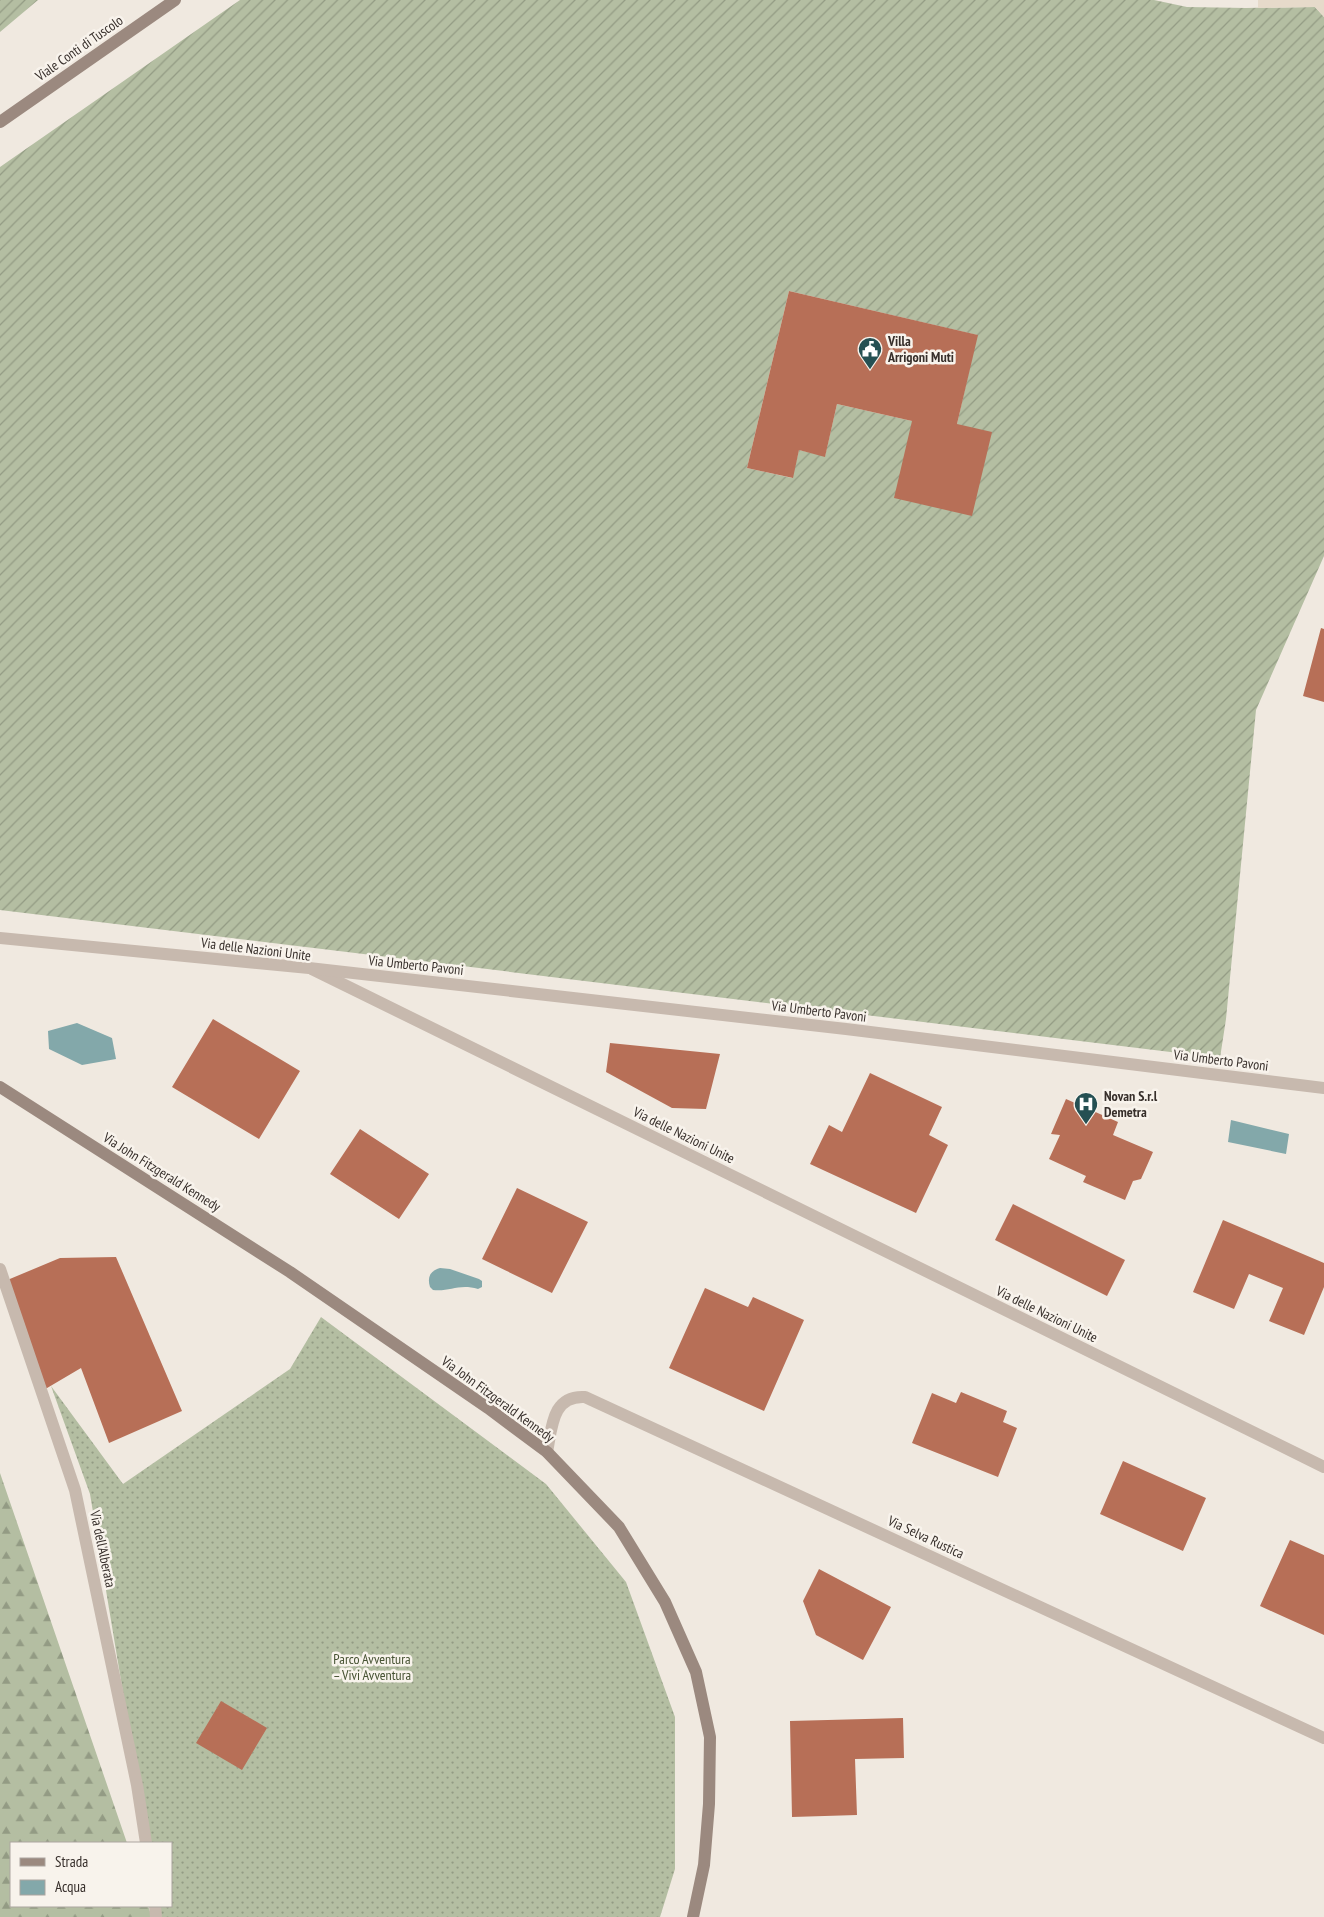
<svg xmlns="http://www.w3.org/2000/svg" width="1324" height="1917" viewBox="0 0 1324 1917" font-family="'PT Sans Narrow',sans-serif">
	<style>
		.grass { fill: url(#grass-dots) }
		.forest { fill: url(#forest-firs) }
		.garden { fill: url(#garden-furrows); fill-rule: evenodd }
		.plaza { fill: #e6daca }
		.water { fill: #83a8aa }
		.building { fill: #b76f57 }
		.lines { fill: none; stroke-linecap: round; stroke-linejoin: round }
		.lane { stroke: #c7b9ae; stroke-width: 12 }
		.street { stroke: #c7b9ae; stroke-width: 12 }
		.secondary { stroke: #9b897f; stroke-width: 12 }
		.labels { text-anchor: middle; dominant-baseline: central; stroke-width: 5; stroke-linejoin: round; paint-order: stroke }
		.street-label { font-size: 14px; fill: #372f2b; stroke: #f8f3ec }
		.poi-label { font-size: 14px; font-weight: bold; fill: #372f2b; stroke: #f8f3ec; text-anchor: start }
		.park-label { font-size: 14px; fill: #465232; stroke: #f8f3ec }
	</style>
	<defs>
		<pattern id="grass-dots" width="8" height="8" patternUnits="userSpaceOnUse" patternTransform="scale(1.25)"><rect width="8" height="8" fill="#b4bea2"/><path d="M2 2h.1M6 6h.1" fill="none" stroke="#939b84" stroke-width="1.8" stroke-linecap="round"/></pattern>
		<pattern id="forest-firs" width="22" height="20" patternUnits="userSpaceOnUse" patternTransform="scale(1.25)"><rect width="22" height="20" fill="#b4bea2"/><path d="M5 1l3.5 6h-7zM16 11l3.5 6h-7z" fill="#939b84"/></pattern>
		<pattern id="garden-furrows" width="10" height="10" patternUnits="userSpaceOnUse" patternTransform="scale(1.25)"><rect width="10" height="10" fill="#b4bea2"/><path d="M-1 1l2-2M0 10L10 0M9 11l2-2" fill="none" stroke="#939b84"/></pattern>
	</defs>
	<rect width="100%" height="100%" fill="#f0e9e0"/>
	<path class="grass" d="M321 1317 546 1484 626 1582 675 1717V1869L660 1917H160L158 1906H171V1843H148L90 1494 51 1386 123 1484 290 1369Z"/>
	<path class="forest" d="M0 1473 127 1843H11V1906H148L152 1917H0Z"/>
	<path class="garden" d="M0 0H38L0 32Z
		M240 0H1154L1187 7 1246 8 1315 7 1324 17V556L1256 710 1226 1019 1220 1058 0 910V167ZM789 291 977 335 957 424 912 421 837 404 825 456 799 450 792 478 747 468Z"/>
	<path class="plaza" d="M1258 0H1324V17L1315 7 1258 8Z"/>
	<path class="water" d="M77 1023 112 1038 116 1059 82 1065 49 1049 48 1031Z
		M1231 1120 1289 1134 1286 1154 1228 1142Z
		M440 1268 450 1269 479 1279 482 1281V1287L478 1289C459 1283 450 1292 433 1290L430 1287C427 1277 430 1271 440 1268Z"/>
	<path class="building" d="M789 291 978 335 957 424 992 432 972 516 894 498 912 421 837 404 825 457 799 450 793 478 747 468Z
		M1321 628 1324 629V702L1303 696Z
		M213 1019 300 1071 259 1139 172 1087Z
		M610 1043 720 1054 706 1109 672 1108 606 1072Z
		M870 1073 942 1107 929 1135 948 1145 916 1213 810 1164 829 1125 842 1132Z
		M1066 1099 1118 1122 1113 1135 1153 1152 1141 1179 1133 1181 1125 1200 1083 1182 1086 1176 1049 1159 1060 1135 1051 1134Z
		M360 1129 429 1174 399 1219 330 1174Z
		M517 1188 588 1222 552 1293 482 1259Z
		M1013 1204 1125 1260 1107 1296 995 1240Z
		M1223 1220 1324 1263V1287L1304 1335 1269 1321 1283 1288 1249 1274 1234 1309 1193 1292Z
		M116 1257 182 1411 109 1443 81 1368 42 1391 5 1281 60 1258Z
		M705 1288 748 1307 753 1297 804 1320 764 1411 669 1368Z
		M961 1392 1007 1411 1003 1422 1017 1428 998 1477 912 1443 932 1393 956 1403Z
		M1123 1461 1206 1498 1183 1551 1100 1514Z
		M1290 1540 1324 1555V1635L1260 1606Z
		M819 1569 891 1607 863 1660 816 1635 803 1601Z
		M221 1701 267 1728 242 1770 196 1743Z
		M903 1718 904 1758 855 1759 857 1815 792 1817 790 1721Z"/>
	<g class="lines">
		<path class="lane" d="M312 969 1324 1467"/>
		<path class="street" d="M0 938 309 968 846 1029 1324 1088
			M0 1269 75 1490 137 1785 146 1843
			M547 1452C552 1427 552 1395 585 1397L1324 1738
			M155 1906 156 1917"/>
		<path class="secondary" d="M0 122 175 0
			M0 1087 290 1272 488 1408 547 1452 619 1527 665 1602 696 1672 710 1737 709 1804 704 1865 693 1917"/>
	</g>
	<defs>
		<g id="civic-pin" transform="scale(1.25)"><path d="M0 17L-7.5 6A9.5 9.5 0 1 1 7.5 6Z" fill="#255053" stroke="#f8f3ec"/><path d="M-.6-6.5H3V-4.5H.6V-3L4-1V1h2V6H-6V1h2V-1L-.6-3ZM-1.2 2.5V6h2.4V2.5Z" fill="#fff"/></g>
		<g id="hospital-pin" transform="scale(1.25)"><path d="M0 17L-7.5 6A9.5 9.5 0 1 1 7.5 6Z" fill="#255053" stroke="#f8f3ec"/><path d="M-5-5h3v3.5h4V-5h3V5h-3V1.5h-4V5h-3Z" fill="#fff"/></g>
	</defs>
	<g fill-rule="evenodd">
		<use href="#civic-pin" x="870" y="349"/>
		<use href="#hospital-pin" x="1086" y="1104"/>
	</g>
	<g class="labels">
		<g class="street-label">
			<text transform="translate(79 48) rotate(-35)">Viale Conti di Tuscolo</text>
			<text transform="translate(256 949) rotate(7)">Via delle Nazioni Unite</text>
			<text transform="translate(416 965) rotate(6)">Via Umberto Pavoni</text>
			<text transform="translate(819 1011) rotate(7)">Via Umberto Pavoni</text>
			<text transform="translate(1221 1060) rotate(7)">Via Umberto Pavoni</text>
			<text transform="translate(684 1135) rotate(26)">Via delle Nazioni Unite</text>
			<text transform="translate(162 1172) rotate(32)">Via John Fitzgerald Kennedy</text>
			<text transform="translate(1047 1314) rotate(26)">Via delle Nazioni Unite</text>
			<text transform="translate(498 1399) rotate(36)">Via John Fitzgerald Kennedy</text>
			<text transform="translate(926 1537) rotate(25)">Via Selva Rustica</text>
			<text transform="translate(103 1549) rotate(78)">Via dell'Alberata</text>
		</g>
		<g class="poi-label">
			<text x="888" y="341">Villa<tspan x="888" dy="16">Arrigoni Muti</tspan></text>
			<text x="1104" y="1096">Novan S.r.l<tspan x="1104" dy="16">Demetra</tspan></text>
		</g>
		<g class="park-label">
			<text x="372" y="1659">Parco Avventura<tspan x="372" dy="16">– Vivi Avventura</tspan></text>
		</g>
	</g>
	<rect x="10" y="1842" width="162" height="65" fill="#f8f3ec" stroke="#aba59f"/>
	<rect x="20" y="1858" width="25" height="8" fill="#9b897f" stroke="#aba59f"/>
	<text x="55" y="1867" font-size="15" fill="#372f2b">Strada</text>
	<rect x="20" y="1880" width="25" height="15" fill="#83a8aa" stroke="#aba59f"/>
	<text x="55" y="1892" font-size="15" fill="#372f2b">Acqua</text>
</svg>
